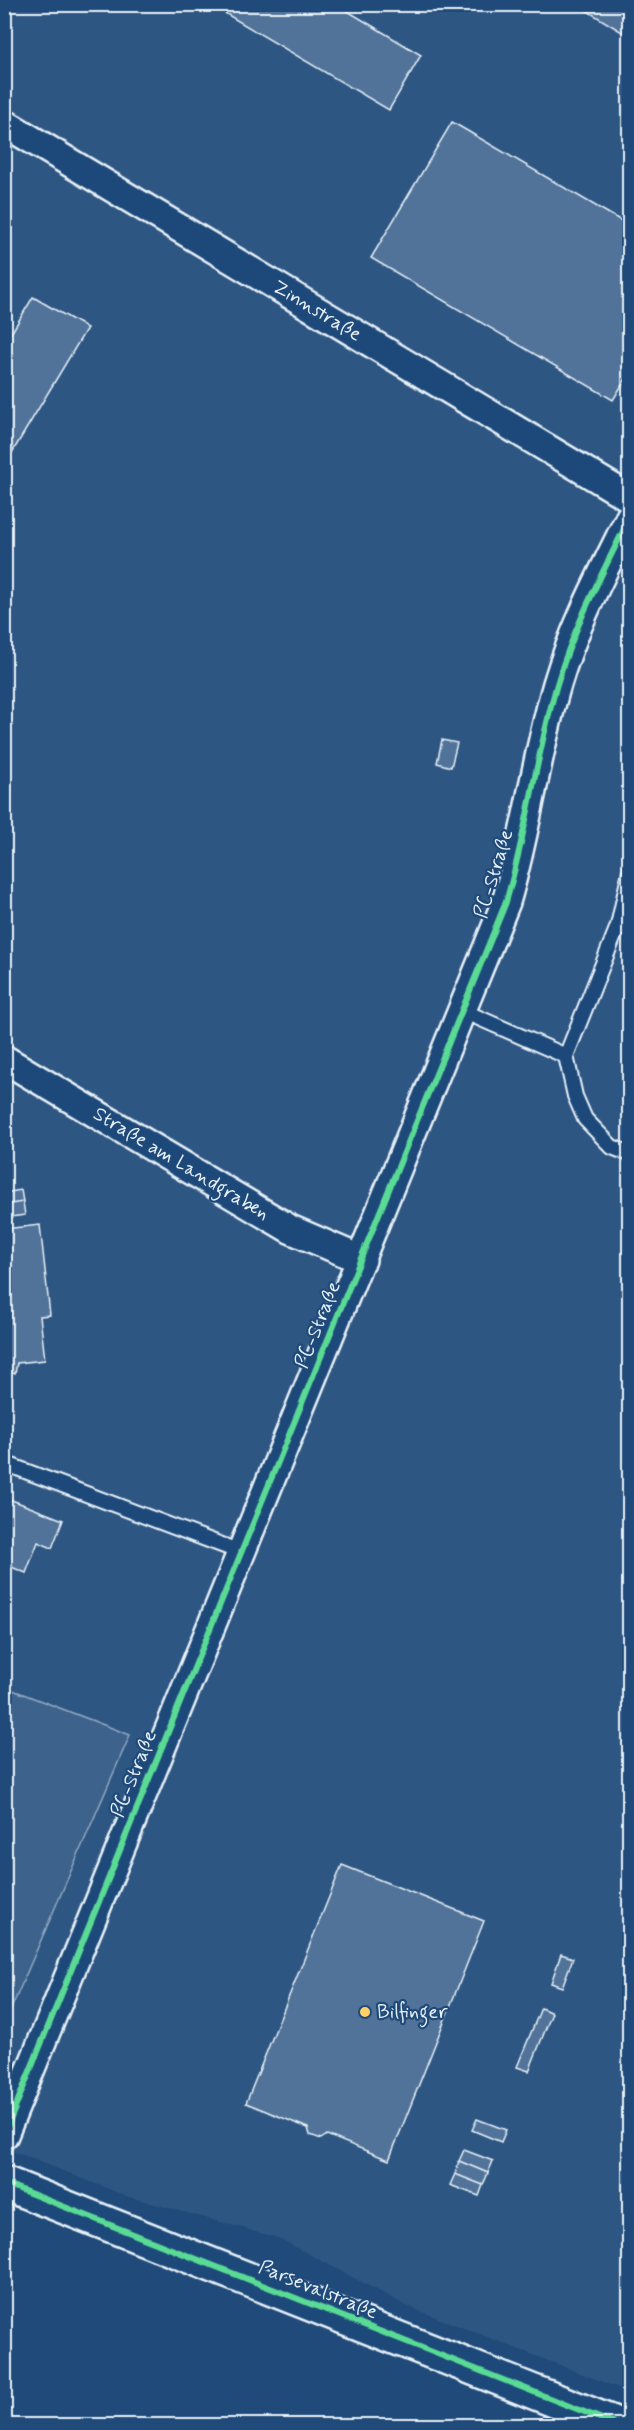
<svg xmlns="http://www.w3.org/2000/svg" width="634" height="2430" viewBox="0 0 634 2430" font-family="Mynerve,sans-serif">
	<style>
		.built { fill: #2e5683 }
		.green { fill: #3c628c; stroke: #92aac2; stroke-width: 1.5 }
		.building { fill: #517399; stroke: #e8f1f8; stroke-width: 1.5 }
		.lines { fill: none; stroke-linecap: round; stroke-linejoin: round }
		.service-casing { stroke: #e8f1f8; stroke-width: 18 }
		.minor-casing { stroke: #e8f1f8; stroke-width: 32 }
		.tertiary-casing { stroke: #e8f1f8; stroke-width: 38 }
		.service { stroke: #1f4a7a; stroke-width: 14 }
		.minor { stroke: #1f4a7a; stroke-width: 27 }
		.tertiary { stroke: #1f4a7a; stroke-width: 33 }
		.cycleway-casing { stroke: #1f4a7a; stroke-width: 10 }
		.cycleway { stroke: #5adb95; stroke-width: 6 }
		.poi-dot { fill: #ffd166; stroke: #1f4a7a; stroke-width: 2 }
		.labels { text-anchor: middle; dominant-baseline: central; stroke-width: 4.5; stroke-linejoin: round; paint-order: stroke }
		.street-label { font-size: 20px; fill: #e8f1f8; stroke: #1f4a7a }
		.poi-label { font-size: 20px; fill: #e8f1f8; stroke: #1f4a7a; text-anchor: start }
	</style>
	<rect width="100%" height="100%" fill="#1f4a7a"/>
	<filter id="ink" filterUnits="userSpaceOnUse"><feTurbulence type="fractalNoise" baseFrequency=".0167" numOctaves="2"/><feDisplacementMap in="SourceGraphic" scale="12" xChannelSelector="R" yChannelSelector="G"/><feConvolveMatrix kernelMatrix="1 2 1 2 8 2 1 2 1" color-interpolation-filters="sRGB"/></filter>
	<g filter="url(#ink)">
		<path class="built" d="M4 5H629V2392L407 2306 278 2238 129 2197 5 2148Z"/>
		<path class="green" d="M5 1687 130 1735 5 2023Z"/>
		<path class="building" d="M218 4H336L421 55 389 110 216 8Z
			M576 4H630V37Z
			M452 122 630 226V372L613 400 371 258Z
			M33 297 87 328 4 466V345Z
			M442 740 457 743 451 767 437 763Z
			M21 1190 23 1202 4 1205V1193Z
			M23 1202 25 1215 4 1218V1205Z
			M40 1225 50 1315 40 1316 45 1360 17 1363 15 1373 4 1374V1229Z
			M4 1497 63 1520 52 1548 38 1542 26 1573 4 1564Z
			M342 1865 484 1921 389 2160 327 2135 321 2139 310 2135 308 2128 246 2103Z
			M561 1954 573 1958 562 1987 551 1983Z
			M541 2008 552 2013 529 2071 517 2067Z
			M477 2119 506 2130 501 2142 472 2130Z
			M464 2150 493 2161 488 2173 459 2161Z
			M459 2161 488 2173 483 2185 455 2174Z
			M455 2174 483 2185 479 2196 450 2185Z"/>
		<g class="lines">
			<g class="service-casing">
				<path id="service" d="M618 926 630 871
					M630 930 618 926 566 1056 575 1096 585 1119 612 1147 630 1154
					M463 1011 566 1056
					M4 1463 243 1553"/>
			</g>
			<g class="minor-casing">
				<path id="minor" d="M4 123 630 498
					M4 1059 290 1229 362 1260
					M4 2135 506 902C527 831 536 756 557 684 574 626 603 572 630 517"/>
			</g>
			<g class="tertiary-casing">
				<path id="tertiary" d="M4 2183 620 2426"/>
			</g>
			<use href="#service" class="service"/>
			<use href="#minor" class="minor"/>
			<use href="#tertiary" class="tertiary"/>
			<g class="cycleway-casing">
				<path id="cycleway" d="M4 2135 506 902C527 831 536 756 557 684 574 626 603 572 630 517
					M4 2183 620 2426"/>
			</g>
			<use href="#cycleway" class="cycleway"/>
		</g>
	</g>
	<circle class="poi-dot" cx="365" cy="2012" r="6"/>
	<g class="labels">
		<g class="street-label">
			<text transform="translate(317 311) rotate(31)">Zinnstraße</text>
			<text transform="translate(494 874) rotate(-73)">PC-Straße</text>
			<text transform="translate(181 1164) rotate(31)">Straße am Landgraben</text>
			<text transform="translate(318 1325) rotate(-68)">PC-Straße</text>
			<text transform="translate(134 1774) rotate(-68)">PC-Straße</text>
			<text transform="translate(318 2290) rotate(22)">Parsevalstraße</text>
		</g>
		<g class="poi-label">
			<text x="377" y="2012">Bilfinger</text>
		</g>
	</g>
	<rect width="634" height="2430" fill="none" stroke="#1f4a7a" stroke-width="24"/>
	<rect x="12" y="12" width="610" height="2406" fill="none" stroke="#e8f1f8" stroke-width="2" filter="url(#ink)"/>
</svg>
